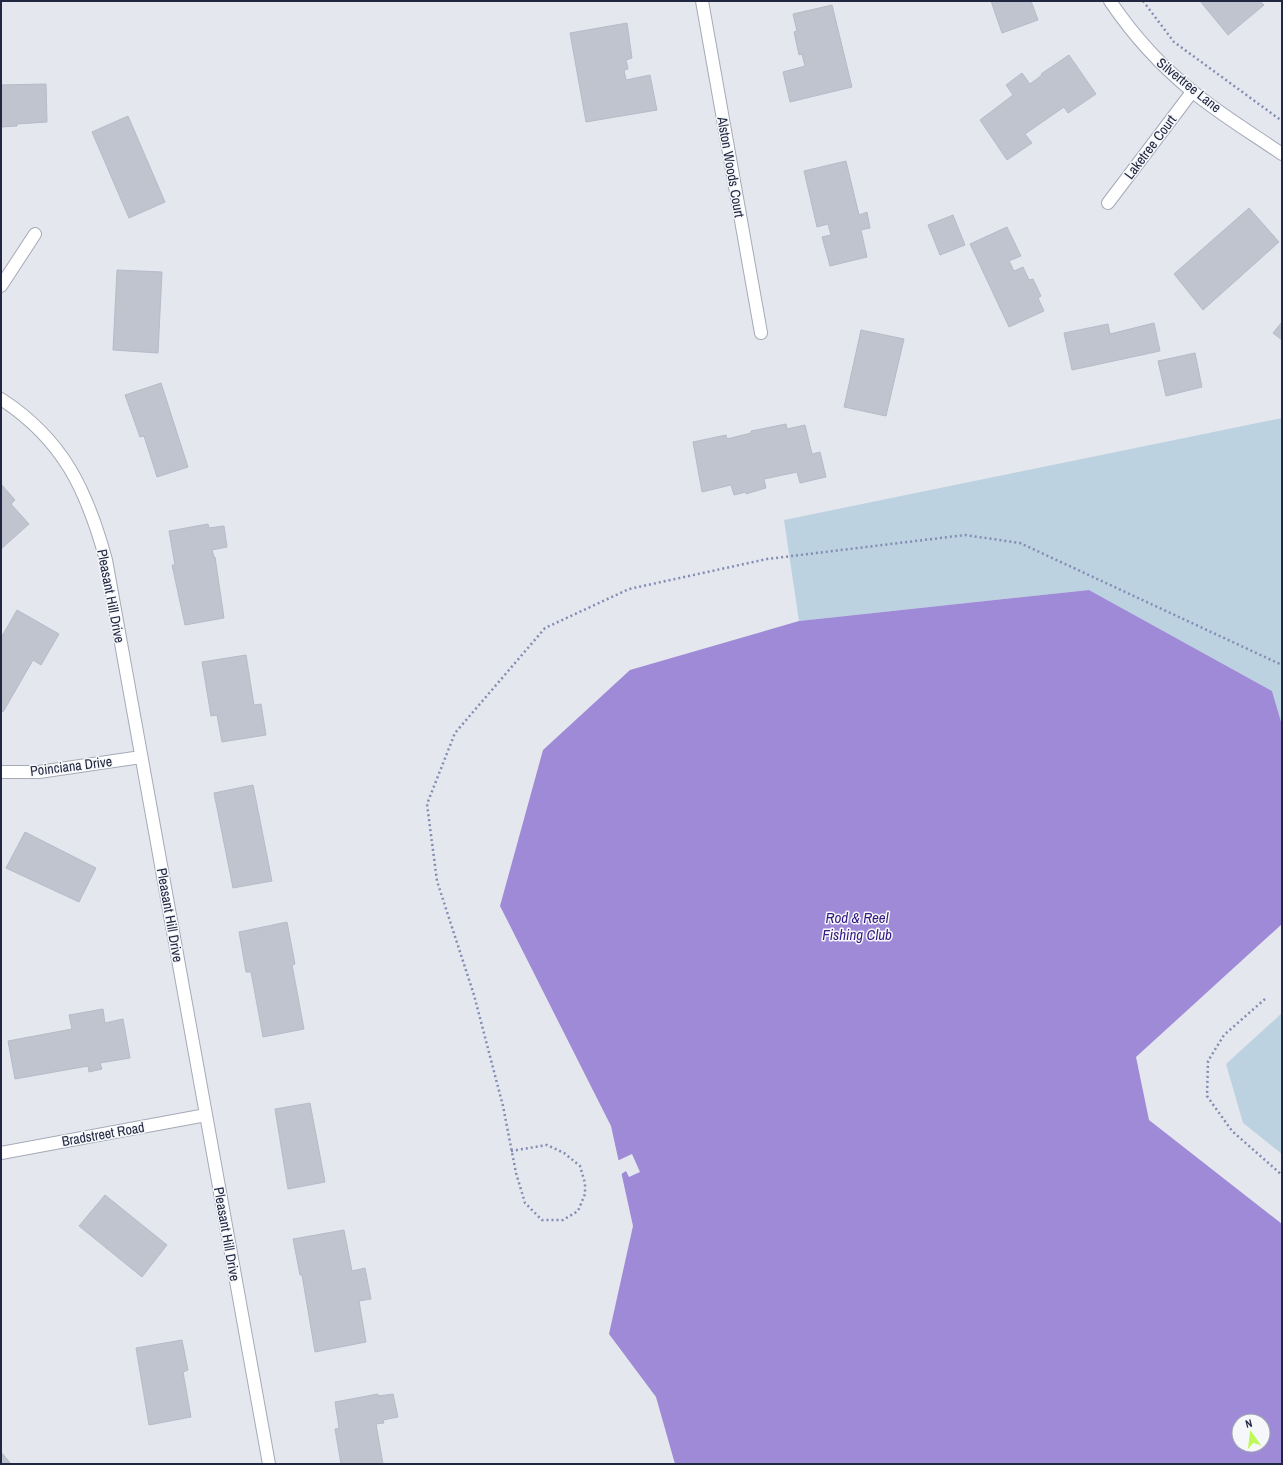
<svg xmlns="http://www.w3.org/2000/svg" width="1283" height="1465" viewBox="0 0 1283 1465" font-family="'Archivo Narrow',sans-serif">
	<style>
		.green { fill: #bcd2e0 }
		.water { fill: #9e8ad6; fill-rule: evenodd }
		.pier { fill: #e4e7ee }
		.building { fill: #bfc4cf; stroke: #b6bbc8 }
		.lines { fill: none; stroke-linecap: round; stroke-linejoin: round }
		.minor-casing { stroke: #a6aab7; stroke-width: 14 }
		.path { stroke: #838cb3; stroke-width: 2.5; stroke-dasharray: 2 3; stroke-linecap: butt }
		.minor { stroke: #fff; stroke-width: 12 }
		.labels { text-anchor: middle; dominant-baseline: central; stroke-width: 3; stroke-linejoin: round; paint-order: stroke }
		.street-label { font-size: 14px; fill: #222741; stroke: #f5f7fa }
		.water-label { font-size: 15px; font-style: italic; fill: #361881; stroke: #f5f7fa }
	</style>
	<rect width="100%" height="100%" fill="#e4e7ee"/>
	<path class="green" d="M1282 418V725L1272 691 1089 590 799 621 784 520Z
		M1282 1013V1154L1243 1123 1226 1064Z"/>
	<path class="water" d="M1089 590 1272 691 1282 725V924L1136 1057 1149 1120 1282 1224V1464H675L656 1397 609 1334 633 1226 611 1126 500 906 543 750 630 670 799 621ZM1239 1421H1263V1445H1239Z"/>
	<path class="pier" d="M632 1154 640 1172 629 1177 626 1171 620 1175 617 1161Z"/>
	<path class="building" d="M991 1H1031L1038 20 1002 33Z
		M1200 1H1260L1264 5 1228 35Z
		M832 5 852 87 790 102 783 72 805 66 802 54 799 55 794 32 797 31 793 14Z
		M627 23 632 58 626 60 628 69 624 70 626 80 650 75 657 110 586 122 570 33Z
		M1069 55 1096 94 1068 113 1064 107 1025 134 1032 143 1007 160 980 120 1013 95 1006 85 1022 73 1030 84 1042 75 1041 74Z
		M46 84 47 122 17 124V126L1 127V85Z
		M128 116 165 202 129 218 92 132Z
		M846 161 859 215 867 212 870 228 861 230 867 257 830 266 822 237 831 235 828 224 817 227 804 171Z
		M1249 208 1279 242 1203 310 1174 274Z
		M953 215 965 245 940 255 928 225Z
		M1007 227 1021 256 1009 261 1014 271 1023 267 1029 280 1033 279 1041 296 1038 298 1044 311 1009 327 970 244Z
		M117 270 162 272 158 353 113 350Z
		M1282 322V340L1273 333Z
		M1154 323 1160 351 1072 370 1064 333 1108 324 1110 334Z
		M861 330 904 339 886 416 844 407Z
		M1195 353 1202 387 1166 396 1158 361Z
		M161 383 188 467 157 477 144 436 140 437 125 395Z
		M786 424 787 429 805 425 812 454 820 452 826 477 800 483 797 472 764 479 766 488 746 494V492L734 495 731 485 702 492 693 442 726 435 727 439 751 433V431Z
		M1 484 15 500 11 504 29 524 1 549Z
		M208 524 209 528 224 526 227 547 212 550 214 557H215L224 618 185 625 172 565H175L169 531Z
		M17 610 59 634 41 665 33 660 3 712 1 710V638Z
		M246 655 254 705 261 704 266 735 222 742 217 715 211 716 202 662Z
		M253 785 272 881 233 888 214 793Z
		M25 832 96 868 79 902 6 868Z
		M287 922 295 964 292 965 304 1029 263 1037 251 972H246L239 932Z
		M103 1009 105 1023 123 1019 130 1058 100 1063 102 1069 89 1072 88 1066 15 1079 8 1041 72 1029 69 1015Z
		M310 1103 325 1182 288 1189 275 1109Z
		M105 1195 167 1245 142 1277 79 1226Z
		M344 1230 352 1271 365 1268 371 1299 359 1301 366 1342 315 1352 302 1275H300L293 1239Z
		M182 1340 188 1370 183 1372 191 1417 149 1425 136 1348Z
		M378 1394V1396L393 1394 398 1417 383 1420 384 1423 376 1424 383 1464H341L335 1429 339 1428 335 1402Z
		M1 1452 11 1464H1Z"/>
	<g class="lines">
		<g class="minor-casing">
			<path id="minor" d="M702 1 761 333
				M1110 1C1133 35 1160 65 1192 91 1218 113 1253 134 1282 154
				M1108 203 1192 92
				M1 286 35 234
				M1 399C64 440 87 491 106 560L269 1464
				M1 772H39L141 757
				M1 1153 206 1115"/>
		</g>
		<path class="path" d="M1143 1 1174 42 1282 121
			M1265 999 1224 1035 1208 1061 1207 1096 1232 1131 1282 1175
			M511 1151 547 1145 564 1153 580 1166 585 1183V1194L578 1211 563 1220H542L525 1203 516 1173 503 1106 474 995 437 881 427 804 455 733 545 628 629 589 767 559 965 535 1020 543 1282 665"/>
		<use href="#minor" class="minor"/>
	</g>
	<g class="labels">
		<g class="street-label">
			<text transform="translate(1189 85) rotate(39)">Silvertree Lane</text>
			<text transform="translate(1150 147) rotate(-53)">Laketree Court</text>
			<text transform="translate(731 167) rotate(80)">Alston Woods Court</text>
			<text transform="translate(111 596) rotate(79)">Pleasant Hill Drive</text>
			<text transform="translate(71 766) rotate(-7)">Poinciana Drive</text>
			<text transform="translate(170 915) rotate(80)">Pleasant Hill Drive</text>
			<text transform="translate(103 1134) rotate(-10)">Bradstreet Road</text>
			<text transform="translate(227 1234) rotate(80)">Pleasant Hill Drive</text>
		</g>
		<g class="water-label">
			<text x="857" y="917">Rod &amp; Reel<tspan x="857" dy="17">Fishing Club</tspan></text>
		</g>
	</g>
	<rect width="1283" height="1465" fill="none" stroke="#222741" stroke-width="4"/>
	<g transform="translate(1251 1433) rotate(346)"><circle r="19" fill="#f5f7fa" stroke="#a1a4b0"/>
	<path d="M0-3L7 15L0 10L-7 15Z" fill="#bef957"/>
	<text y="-6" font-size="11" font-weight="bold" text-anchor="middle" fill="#222741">N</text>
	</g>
</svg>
